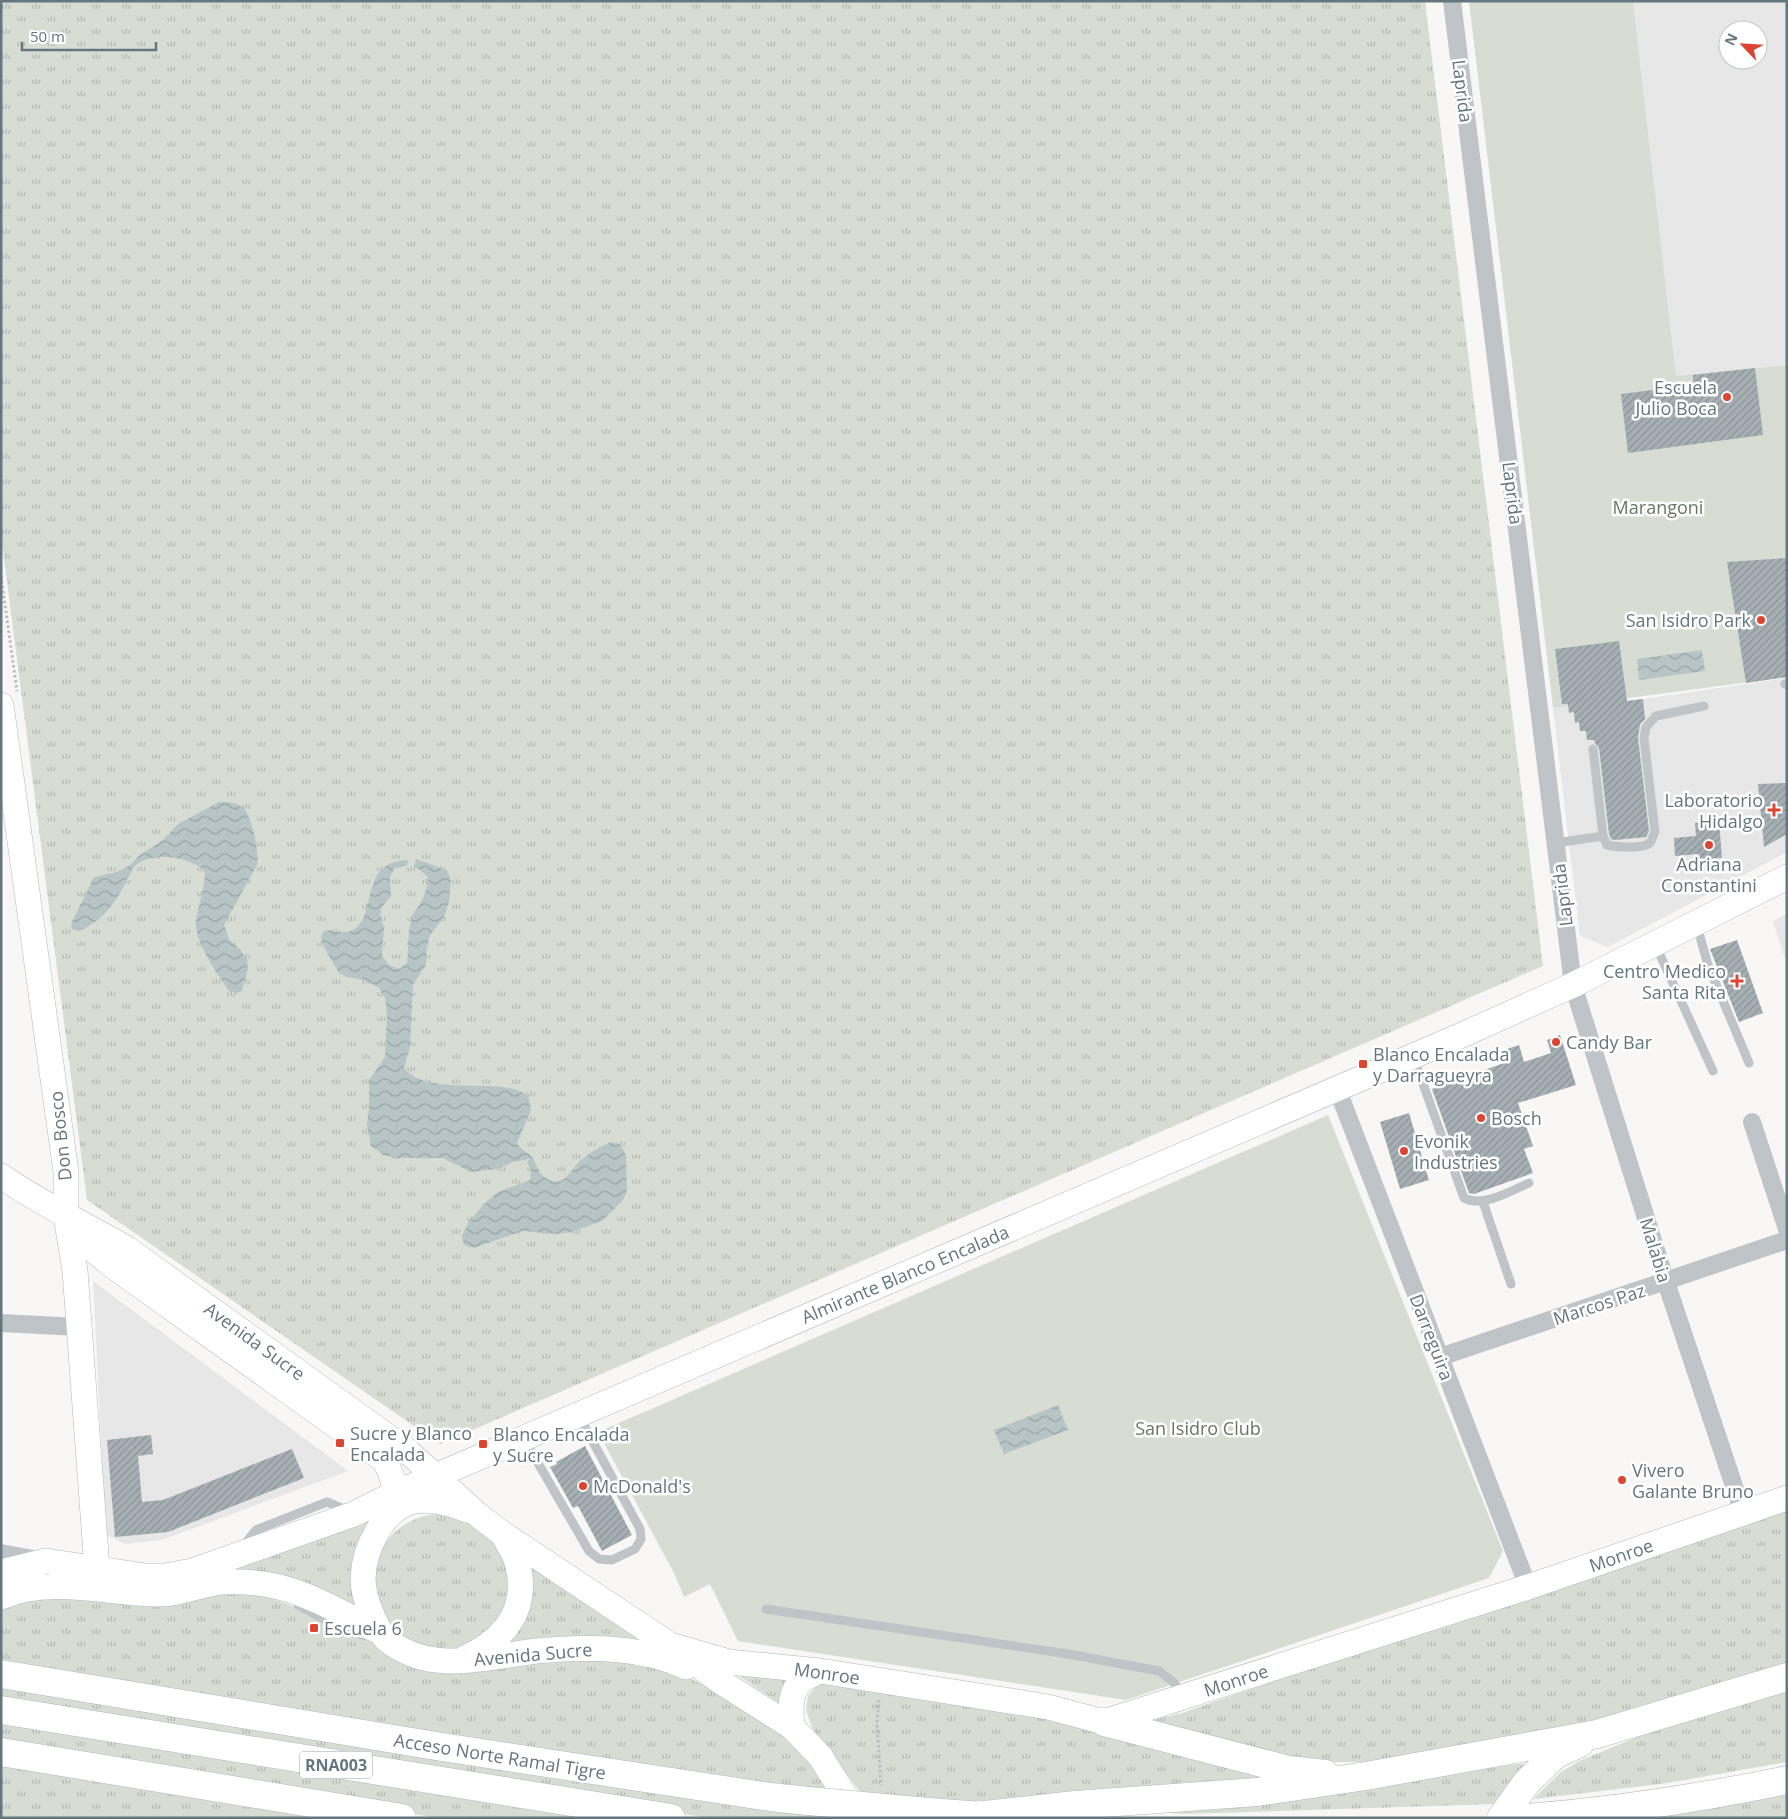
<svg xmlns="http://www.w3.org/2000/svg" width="1788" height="1819" viewBox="0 0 1788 1819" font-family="'Open Sans',sans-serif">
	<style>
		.built { fill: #e6e7e6; fill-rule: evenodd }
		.grass { fill: url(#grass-tufts) }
		.park { fill: #d8ddd4 }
		.water { fill: url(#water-waves) }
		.building { fill: url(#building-hatch) }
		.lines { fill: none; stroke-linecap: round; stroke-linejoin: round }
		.secondary-casing { stroke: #b1b8bb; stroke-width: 26 }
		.highway-casing { stroke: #b2b7ba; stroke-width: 29 }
		.path { stroke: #bbbec0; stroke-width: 3; stroke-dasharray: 2.5 2.5; stroke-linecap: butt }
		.lane { stroke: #bec4c7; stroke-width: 9 }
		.street { stroke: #bec4c7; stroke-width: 18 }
		.secondary { stroke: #fff; stroke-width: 25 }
		.highway { stroke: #fff; stroke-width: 28 }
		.highway-bridge-casing { stroke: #b2b7ba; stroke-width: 29; stroke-linecap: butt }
		.highway-bridge { stroke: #fff; stroke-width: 28 }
		.poi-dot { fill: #dc4531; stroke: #fff; stroke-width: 2 }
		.labels { text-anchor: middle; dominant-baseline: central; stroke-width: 5; stroke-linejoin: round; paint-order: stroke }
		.shield { fill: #fff; stroke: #929fa5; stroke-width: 1 }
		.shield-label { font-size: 16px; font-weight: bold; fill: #64767f }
		.street-label { font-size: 18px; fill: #64767f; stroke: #fff }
		.poi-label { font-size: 18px; fill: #64767f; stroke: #fff; text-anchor: start }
		.park-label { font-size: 18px; fill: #687763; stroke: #fff }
	</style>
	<defs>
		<pattern id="grass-tufts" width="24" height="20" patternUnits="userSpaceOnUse" patternTransform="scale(1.25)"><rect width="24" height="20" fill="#d8ddd4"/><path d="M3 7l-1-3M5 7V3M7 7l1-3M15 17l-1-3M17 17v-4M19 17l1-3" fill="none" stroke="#b3b8b1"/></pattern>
		<pattern id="water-waves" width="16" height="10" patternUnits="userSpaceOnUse" patternTransform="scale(1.25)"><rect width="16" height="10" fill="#b7c5c7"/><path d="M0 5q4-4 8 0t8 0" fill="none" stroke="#98a5a7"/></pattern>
		<pattern id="building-hatch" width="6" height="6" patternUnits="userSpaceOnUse" patternTransform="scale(1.25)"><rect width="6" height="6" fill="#a6b0b4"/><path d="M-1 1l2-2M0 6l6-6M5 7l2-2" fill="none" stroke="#8b9498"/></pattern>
	</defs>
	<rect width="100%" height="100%" fill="#f8f7f5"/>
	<path class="built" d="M1633 1H1787V365L1676 377ZM1728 30H1758V60H1728Z
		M1787 678V852L1608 947 1580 936 1553 708 1643 699Z
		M1787 914V965L1773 921Z
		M93 1281 348 1471 162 1540 125 1544 106 1535Z"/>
	<path class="grass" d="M1 1H1425L1543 966 440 1444 87 1200 1 536Z
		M1787 1507V1663L1614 1718 1375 1762H1307L1143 1722 1182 1713 1350 1654Z
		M373 1582a68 68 0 1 1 136 0a68 68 0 1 1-136 0Z
		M378 1517 362 1618 226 1569Z
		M532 1562 655 1649 498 1651 530 1576Z
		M253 1591 292 1606 431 1668 619 1656 676 1671 740 1704 791 1739 854 1818H708L1 1701V1686L706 1801 819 1817 809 1796 1 1665V1601Z
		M730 1670 789 1675C783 1684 779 1692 779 1703Z
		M831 1679 961 1697 1287 1778 876 1818 858 1789 813 1730 806 1710 808 1696 818 1684Z
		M1787 1688V1762L1661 1784 1533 1799 1561 1772 1579 1761 1647 1733Z
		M1 1721 608 1818H436L313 1796 1 1748Z
		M1532 1763 1497 1804 1184 1814 1125 1810 1351 1789 1518 1764Z
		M1 1766 354 1818H1Z
		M1787 1793V1818H1622Z"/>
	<path class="park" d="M1469 1H1633L1676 376 1787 365V677L1553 708Z
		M1328 1115 1503 1551 1489 1578 1126 1700 738 1641 710 1584 684 1597 674 1573 598 1432Z"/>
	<path class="water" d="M1702 650 1705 671 1639 680 1637 659Z
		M219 802C228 802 235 802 242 807 252 815 260 854 257 865L224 925 230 941 240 949 247 960 248 969 242 991 237 993 229 991C218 975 193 940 196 920 199 903 205 888 205 870 186 857 151 849 133 868 119 896 109 918 79 931L72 929 71 924 94 877 117 872 130 865 140 855 163 840 178 824Z
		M416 859 447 870 451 880 449 902 444 917 430 935 426 953V965L413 985 410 1047 404 1068C424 1094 484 1081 514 1089 518 1090 523 1093 528 1095L531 1110 517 1143C521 1150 526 1151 531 1156 537 1163 538 1174 547 1179 565 1189 571 1168 581 1160 590 1153 600 1146 611 1142L621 1145 626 1156 627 1191 623 1200 602 1221 572 1232 557 1234 522 1231 474 1248 464 1245 462 1236 469 1221 485 1203 498 1192 530 1180 531 1170 527 1162 530 1158 525 1160 513 1162 497 1169 471 1172 443 1158H398L383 1155 371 1146 367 1125 369 1106V1080L385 1057 387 1016 385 997 379 988 366 980 347 977 339 973 325 949 321 939 322 933 326 930C334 931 345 934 353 930 378 917 358 861 408 860L407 865 394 869 390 877 391 896 382 907 380 915 384 928 382 956 389 965 399 969 407 963C409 946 407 930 413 914 414 911 418 908 420 904 425 896 427 887 428 877L420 870 414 867Z
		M1058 1405 1068 1430 1004 1454 994 1430Z"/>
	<path class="building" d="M1755 368 1763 435 1628 453 1621 394 1693 385V375Z
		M1787 558V677L1746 683 1727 562Z
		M1619 641 1627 701 1643 699 1645 719 1640 724 1638 738 1649 831 1646 837 1615 840 1611 839 1609 834 1599 748 1595 743 1594 740H1587L1586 731H1580L1579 722 1575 723 1574 712 1569 713 1568 704H1562L1555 649Z
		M1787 783V834L1764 847 1758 784Z
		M1719 821 1722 858 1699 860 1698 854 1675 856 1674 838 1696 836 1695 823Z
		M1737 940 1763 1013 1739 1022 1710 949Z
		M1560 1035 1576 1085 1518 1103 1533 1146 1524 1149 1533 1173 1474 1194 1469 1193 1432 1089 1504 1063V1050L1519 1045 1524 1062 1551 1053 1547 1040Z
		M1409 1113 1429 1180 1400 1189 1380 1122Z
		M151 1435 153 1454 138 1456 142 1502 163 1500 292 1449 304 1478 168 1532 115 1537 107 1440Z
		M585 1446 632 1535 602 1551 578 1506 573 1508 550 1467 557 1464 556 1462Z"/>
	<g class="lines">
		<g class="secondary-casing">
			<path id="secondary" d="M1 705 66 1172V1216L75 1271 97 1568
				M1 1176C41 1204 84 1224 126 1248L405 1449 478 1515 503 1534 670 1645 721 1682 792 1727 820 1756 859 1818
				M71 1225 81 1239 110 1264 384 1460C394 1477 397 1491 394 1510
				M470 1511C453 1504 432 1498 414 1501 383 1508 364 1549 363 1578 363 1591 367 1604 372 1615 377 1626 381 1636 391 1643 439 1677 496 1653 549 1650 595 1647 644 1647 686 1667
				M1 1572 46 1561 145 1576H165L192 1571 354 1514 396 1493 1462 1035 1573 985 1787 877
				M1 1597C51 1576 104 1593 155 1594 179 1595 200 1584 222 1582 240 1581 262 1583 279 1587 315 1596 347 1616 380 1632
				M670 1645 729 1662 820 1671 1048 1707 1104 1722 1528 1587 1787 1498
				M465 1658C506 1639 530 1608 517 1562 514 1552 507 1543 503 1534
				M792 1727C791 1712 788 1693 802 1681 806 1677 814 1674 820 1671"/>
		</g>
		<g class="highway-casing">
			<path id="highway" d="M1 1674 442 1747 770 1797 809 1801
				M1 1710 671 1818
				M1104 1722 1289 1770 1325 1774
				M1 1752 402 1818
				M917 1811 994 1817
				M976 1816 1075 1805 1257 1792 1366 1776 1597 1734 1787 1677
				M1501 1818 1527 1782 1555 1755 1580 1743
				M1527 1818C1616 1811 1700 1798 1787 1780"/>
		</g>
		<path class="path" d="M1 576 17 691
			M879 1700 877 1723 881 1786"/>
		<path class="lane" d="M1785 684H1787
			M1593 749 1603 836
			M1556 843 1603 836 1607 845C1616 847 1643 849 1650 843 1652 841 1653 835 1655 832L1644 738 1646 727 1656 716 1704 706
			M1697 926 1708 965 1749 1063
			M1655 944 1713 1071
			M1413 1056 1464 1198C1482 1208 1511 1191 1529 1183
			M1483 1202 1511 1284
			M524 1439 589 1551 599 1559 612 1560 635 1549 641 1539 640 1529 579 1416
			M244 1545 256 1530 327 1502 349 1511
			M298 1605 346 1631 365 1636
			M766 1609 1068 1654 1159 1671 1172 1681 1184 1694"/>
		<path class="street" d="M1452 1 1573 985 1666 1282 1743 1513
			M1337 1088 1528 1587
			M1752 1122 1787 1229
			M1 1323 79 1327
			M1440 1357 1787 1240
			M1 1553 38 1560"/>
		<use href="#secondary" class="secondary"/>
		<use href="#highway" class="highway"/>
		<g class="highway-bridge-casing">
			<path id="highway-bridge" d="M809 1801 917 1811"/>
		</g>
		<use href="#highway-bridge" class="highway-bridge"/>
	</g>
	<g class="poi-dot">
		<circle cx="1727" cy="397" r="5"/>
		<circle cx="1761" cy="620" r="5"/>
		<path d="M1771.5 802.5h5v5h5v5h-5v5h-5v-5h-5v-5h5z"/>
		<circle cx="1709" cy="845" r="5"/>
		<path d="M1734.5 973.5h5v5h5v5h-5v5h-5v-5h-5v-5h5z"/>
		<circle cx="1556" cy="1042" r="5"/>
		<rect x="1358" y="1059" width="10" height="10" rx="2.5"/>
		<circle cx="1481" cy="1118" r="5"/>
		<circle cx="1404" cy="1151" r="5"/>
		<rect x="335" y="1438" width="10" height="10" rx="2.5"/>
		<rect x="478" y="1439" width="10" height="10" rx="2.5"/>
		<circle cx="1622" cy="1480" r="5"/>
		<circle cx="583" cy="1486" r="5"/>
		<rect x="309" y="1623" width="10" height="10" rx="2.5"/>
	</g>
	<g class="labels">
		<rect class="shield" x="300" y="1751.5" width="72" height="27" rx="4"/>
		<g class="shield-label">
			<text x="336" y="1765">RNA003</text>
		</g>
		<g class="street-label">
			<text transform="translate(1463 91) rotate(83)">Laprida</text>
			<text transform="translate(1513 493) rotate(83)">Laprida</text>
			<text transform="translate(1562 895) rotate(-97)">Laprida</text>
			<text transform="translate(60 1136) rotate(-96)">Don Bosco</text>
			<text transform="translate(1656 1250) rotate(73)">Malabia</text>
			<text transform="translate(905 1274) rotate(-23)">Almirante Blanco Encalada</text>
			<text transform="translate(1599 1304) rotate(-18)">Marcos Paz</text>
			<text transform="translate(1432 1337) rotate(69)">Darreguira</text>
			<text transform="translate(255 1341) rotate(36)">Avenida Sucre</text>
			<text transform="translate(1621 1555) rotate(-19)">Monroe</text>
			<text transform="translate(533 1654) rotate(-5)">Avenida Sucre</text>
			<text transform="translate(827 1673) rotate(8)">Monroe</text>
			<text transform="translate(1236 1680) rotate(-18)">Monroe</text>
			<text transform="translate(500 1756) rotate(9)">Acceso Norte Ramal Tigre</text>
		</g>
		<g class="poi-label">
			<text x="1717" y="387" text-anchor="end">Escuela<tspan x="1717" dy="21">Julio Boca</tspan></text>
			<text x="1751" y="620" text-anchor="end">San Isidro Park</text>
			<text x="1763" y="800" text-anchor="end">Laboratorio<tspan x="1763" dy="21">Hidalgo</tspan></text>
			<text x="1709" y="864" text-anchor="middle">Adriana<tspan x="1709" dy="21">Constantini</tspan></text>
			<text x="1726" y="971" text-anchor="end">Centro Medico<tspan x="1726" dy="21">Santa Rita</tspan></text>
			<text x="1566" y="1042">Candy Bar</text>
			<text x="1373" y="1054">Blanco Encalada<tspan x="1373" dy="21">y Darragueyra</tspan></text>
			<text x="1491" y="1118">Bosch</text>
			<text x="1414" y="1141">Evonik<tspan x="1414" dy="21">Industries</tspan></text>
			<text x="350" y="1433">Sucre y Blanco<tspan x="350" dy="21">Encalada</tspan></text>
			<text x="493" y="1434">Blanco Encalada<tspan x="493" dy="21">y Sucre</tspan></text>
			<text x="1632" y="1470">Vivero<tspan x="1632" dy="21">Galante Bruno</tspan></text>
			<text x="593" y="1486">McDonald's</text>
			<text x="324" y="1628">Escuela 6</text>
		</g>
		<g class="park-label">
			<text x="1658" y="507">Marangoni</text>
			<text x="1198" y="1428">San Isidro Club</text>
		</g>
	</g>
	<rect width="1788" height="1819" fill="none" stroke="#64767f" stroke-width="5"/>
	<g transform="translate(1743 45) rotate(295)"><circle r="24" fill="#ffffff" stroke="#c1c8cc"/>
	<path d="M0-4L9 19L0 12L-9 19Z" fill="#dc4531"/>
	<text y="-8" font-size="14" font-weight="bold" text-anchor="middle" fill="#64767f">N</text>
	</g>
	<path d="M22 42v8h134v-8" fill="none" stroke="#64767f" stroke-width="2.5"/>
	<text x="30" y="42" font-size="15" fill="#64767f" stroke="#ffffff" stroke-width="4" paint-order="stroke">50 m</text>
</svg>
